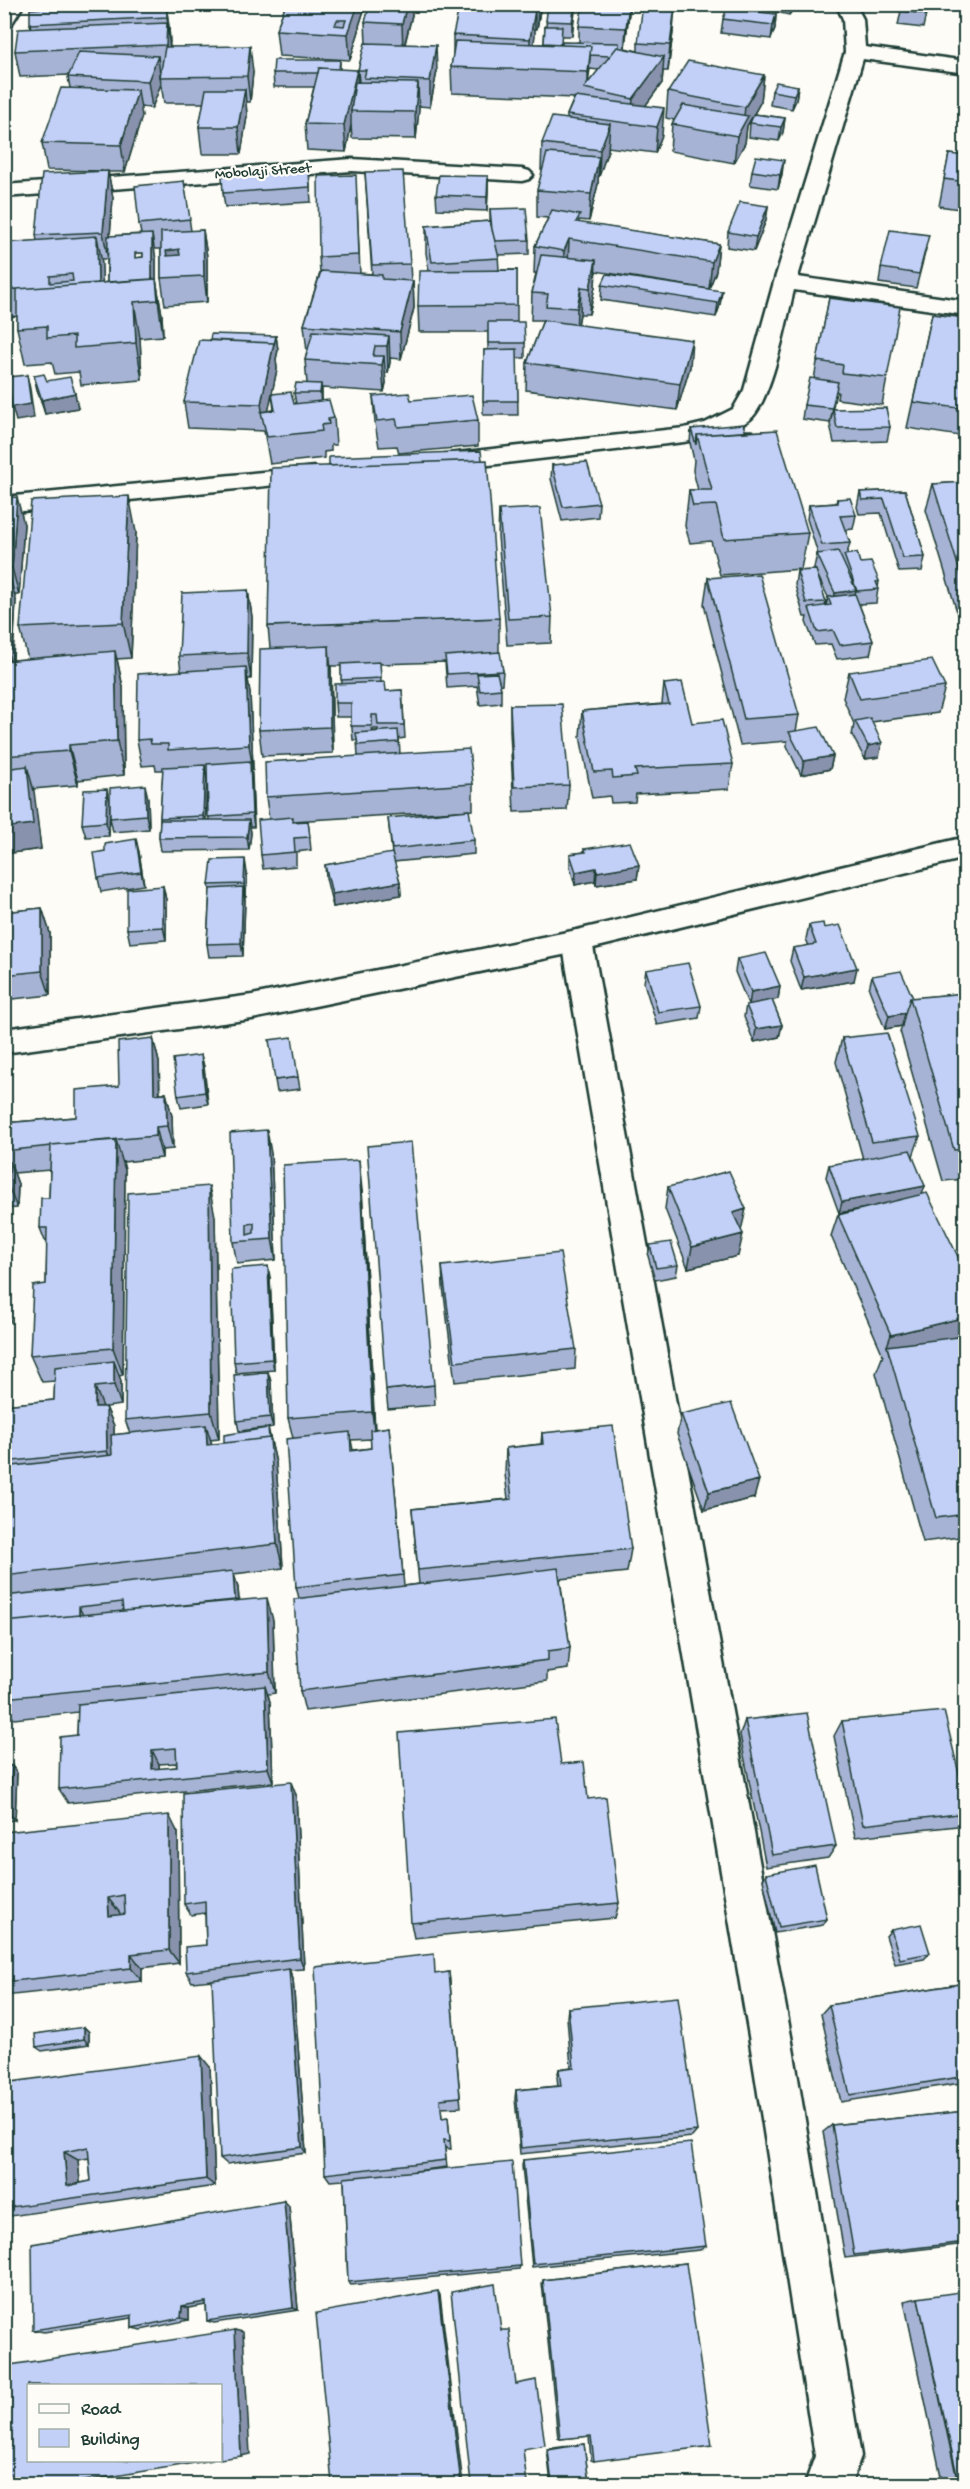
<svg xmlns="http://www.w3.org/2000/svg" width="970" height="2489" viewBox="0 0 970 2489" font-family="'Gochi Hand',sans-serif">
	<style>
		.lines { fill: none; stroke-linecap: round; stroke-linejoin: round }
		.minor-casing { stroke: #1f3d34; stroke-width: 5 }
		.tertiary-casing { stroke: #1f3d34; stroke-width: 5 }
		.minor { fill: #fdfcf7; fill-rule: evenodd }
		.tertiary { fill: #fdfcf7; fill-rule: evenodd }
		.wall { fill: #a7b3d4; stroke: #1f3d34; stroke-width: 1.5; fill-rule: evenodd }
		.shaded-wall { fill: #8892ad; stroke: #1f3d34; stroke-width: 1.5 }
		.building { fill: #c2d0f7; stroke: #1f3d34; stroke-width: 1.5; fill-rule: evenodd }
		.labels { text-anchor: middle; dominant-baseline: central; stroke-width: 4.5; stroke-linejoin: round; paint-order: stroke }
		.far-street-label { font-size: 15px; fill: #1f3d34; stroke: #fdfcf7 }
	</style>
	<rect width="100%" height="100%" fill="#fdfcf7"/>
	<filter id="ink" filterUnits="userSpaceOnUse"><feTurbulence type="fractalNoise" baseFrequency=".0167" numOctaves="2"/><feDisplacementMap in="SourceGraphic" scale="12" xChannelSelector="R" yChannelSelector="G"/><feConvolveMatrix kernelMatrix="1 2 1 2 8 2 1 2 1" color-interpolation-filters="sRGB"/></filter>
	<g filter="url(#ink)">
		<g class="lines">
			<g class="minor-casing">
				<path id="minor" d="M24 4 11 25 4 27 5 4Z
					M836 4H855L863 19 865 47 966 61V73L863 59 798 277 966 301V315L794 290C787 318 771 404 749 420 730 434 706 438 684 442L438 471 429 468 426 463 429 458 438 455 684 428 705 423 733 409 744 390 774 282 845 52 843 19Z
					M352 159 522 169 529 171 533 175 529 179 522 181 352 171 4 197V185Z
					M315 467 324 470 327 475 324 480 4 513V497Z
					M577 930 587 933 592 941 791 2036 861 2456 851 2484H805L815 2456 749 2036 562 941 567 933Z"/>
			</g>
			<g class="tertiary-casing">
				<path id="tertiary" d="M966 837V858L577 952 252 1019 4 1053V1029L252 995 577 930Z"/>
			</g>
			<use href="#minor" class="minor"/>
			<use href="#tertiary" class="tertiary"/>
		</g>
		<path class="wall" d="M63 4H166L169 27 170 47 253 72 250 102H246L247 116 241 154H202L199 127 204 103H164L161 84 152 108 140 107 142 116 125 172H108L113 198 110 236 141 234 139 224 184 181 191 231 203 230 207 257V302L165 305 161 278V249H154L156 260V279L162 315 163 336 140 338 142 380 81 385 79 372 55 374 52 362 25 364 17 328V316L9 317 4 298V243L37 241 36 235 101 171 47 170 42 143 70 88 68 77 69 75 20 77 15 51 31 28 30 24 64 7ZM135 253H143V257L135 258ZM101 259H107V282L102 283Z
			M286 4H366L359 26V31L350 60 279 56 276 30Z
			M370 4H411L412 15 405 44 437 71 430 107 419 106 416 139 352 138 351 125 346 152 307 150 305 124 314 87H274L273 73 340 60V69L359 82 358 70 366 43 365 22Z
			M420 4H451L450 9 420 7Z
			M479 4H541L537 29H535L533 44H544L545 26H546L548 4H575L572 36H561V45L579 42V26L630 4 625 48 638 51V43L673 32 668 71H663L662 83 645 106 662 135 655 153 608 147V150L598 177V184L589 221 579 220V223L719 244 716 271 709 289 596 271 595 287 589 314H580L578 325 690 367 677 410 526 390 527 363 543 320H531L532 293 536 273H534L535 246 548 218 537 217V190L543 170H541L542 143 567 119V115L574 98 452 93 451 67 453 55V35L479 8ZM590 69 599 70 588 83Z
			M750 4H797L789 15 750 6Z
			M900 4H928L923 28 898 25 901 11H899Z
			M776 14 775 28 771 39 721 33 723 19Z
			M764 75 761 101 754 114 785 118 783 132 779 141 749 137 750 123 753 115 747 126 745 143 734 163 670 151 672 124 674 120 666 118 668 92Z
			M966 75V104H961Z
			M798 86 796 100 792 109 770 105 772 91Z
			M949 154 966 156V210L939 206Z
			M309 171 311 202 225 207 223 193Z
			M752 171 782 174 778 189 750 185Z
			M365 172 410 264 411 281H413L414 308 401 359 390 358V362L388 373H385L386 383 384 392 322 388V401L334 418 336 445H331V451L324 452V458L270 464 264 431 188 428 184 402 210 340 276 336 278 350 276 359 277 369 268 411 274 410 272 394 294 404H296L294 393 307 383 305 360 307 352 304 325 320 273 319 257 357 202 360 273 372 274Z
			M488 176V191L487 211 437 209 436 195Z
			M768 206 766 220 754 251 727 247 728 232Z
			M490 209 529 240V254L498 255 499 270H517V322L525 343V358H517L518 415H483L484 350H488V332H419L418 306 429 271 426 253V226L490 221Z
			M926 249 916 288 879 283 881 268Z
			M602 285 722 291 720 305 716 317 601 300Z
			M829 298 887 378 882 405 837 399 838 392 836 391 830 423 802 419 804 405 814 379Z
			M932 314 966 318V437L907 428Z
			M34 376 47 381 78 408 45 414 37 390Z
			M373 396 411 400 478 420V446L399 453 397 446 379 447 375 423Z
			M833 409 890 427 887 441 834 443 830 424Z
			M691 429 745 430 808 533 801 569 720 575 711 541 690 543 685 526 689 490H698L693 471 694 460 690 443Z
			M552 465 599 503 598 517 562 521 551 479Z
			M966 482V643L960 623 963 612H957L926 510 933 484Z
			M905 490 925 557 922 571 899 572 881 513 859 514 857 507 860 492Z
			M4 498 24 524 19 595H14L16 600 13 660 28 659 20 628 136 532 131 658 117 659 123 687 124 775 78 780V785L33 789 41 849 4 854Z
			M837 499 856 515 853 529 845 530 850 543 847 554 860 563 879 581 876 603 859 604 873 641 870 655 837 659 831 644 815 645 806 622 807 617H804L795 585 797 571 815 570 814 568 817 554H818L807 519 809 505 836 503ZM816 572 828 597 826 606H825L826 602Z
			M499 510 552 617 551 643 507 645 498 536Z
			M708 578 799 715 796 731 833 756 830 769 801 775 787 746V741L740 745 704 604Z
			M248 590 252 617 251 679H248L250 693 253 770 251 771 254 827H250L251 833 249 850 161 851 159 838 160 820 163 770H156L155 765 142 766 137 740 181 671 179 656ZM206 773H207L209 820H206L207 779Z
			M499 618V653L503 671 502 684 500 685 501 689V703L480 705 477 686 447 688 445 662 380 664 381 682 386 691 402 690 405 738 399 739 400 754 473 784V810L293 821V822L308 821 311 850 296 852V866L263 869 261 855 269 819 266 797 358 756 357 740H353L351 717H336L335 703 342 684 341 666H331L333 753 262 756 259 730 270 648 268 626ZM372 729H378V731H373Z
			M849 672 945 687 938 713 872 722 879 757 865 759 852 735 854 724 843 698Z
			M664 684 692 723 733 764 729 789 636 794 635 802 611 803 610 796 592 798 580 736 582 711 662 704Z
			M510 705 569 785 567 810 514 812 510 731Z
			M148 798 149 829 113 832 110 818V804L109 836 86 837 82 824 110 802Z
			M388 818 474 840V854L394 862 400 882 401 895 333 907 326 878 325 865 392 854Z
			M584 849 639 865 637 879 596 885 595 881 575 885 570 867V854L584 852Z
			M139 852 144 885 101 892 98 878Z
			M247 873 246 897H245L243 956 209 957 207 944 210 889 209 885Z
			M163 886 166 900V940L130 943 127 929Z
			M42 908 50 933V995L4 1000V912Z
			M809 925 824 928 854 981 801 990 790 961 793 948 809 946 806 939Z
			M737 959 780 986 778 999 772 1000 782 1025 779 1037 754 1042 744 1017 746 1005 748 1004 735 972Z
			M646 970 701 1006 699 1018 657 1025 644 983Z
			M872 976 913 998 966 993V1179L943 1181 900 1031 902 1026 885 1029 869 989Z
			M153 1038 159 1062 160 1093H166L172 1116 173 1149 162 1150V1158L123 1162 125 1170 123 1375 119 1376 121 1381V1405L106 1407 114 1426V1435L130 1433 125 1420 215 1216 219 1439 210 1440 212 1444 224 1443 265 1428 239 1431 237 1421 268 1372 271 1382 273 1427 268 1428 276 1463 283 1568 234 1574 238 1588 239 1600 273 1620 275 1693 268 1694 270 1702 273 1782 68 1803 59 1789 77 1735 78 1712 14 1719 4 1705V1405L54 1400 55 1381 42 1382 30 1355 46 1284 47 1246 40 1228 49 1198 50 1170 14 1173 18 1184 17 1208 4 1209V1123L76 1117 119 1086ZM176 1763 177 1767 159 1769V1764Z
			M842 1038 920 1136 913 1156 922 1195 966 1273V1335L955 1338 966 1336V1536L923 1542 876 1373 883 1355 831 1236 838 1215 859 1210 839 1213 826 1177 829 1165 863 1159 836 1062Z
			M201 1055 204 1067 208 1104 181 1108 178 1096Z
			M298 1077 300 1089 277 1092 275 1080Z
			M271 1153 276 1260 237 1264 233 1242Z
			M668 1187 741 1231 738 1256 688 1268 665 1209Z
			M362 1190 375 1429 389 1427 404 1586 419 1584 412 1509 508 1499 505 1474 506 1448 541 1444 542 1433 631 1549 627 1572 560 1579 570 1648 568 1669 547 1672V1681L305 1711 300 1691 299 1598 296 1587 293 1438 288 1418ZM371 1439V1448L353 1450 351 1440Z
			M650 1245 678 1265 676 1276 655 1280 648 1256Z
			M4 1253 12 1271 10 1322 4 1323Z
			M442 1266 576 1349 575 1369 455 1382 443 1287Z
			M270 1277 274 1370 236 1373 234 1362Z
			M434 1385 435 1405 388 1409 386 1390Z
			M681 1414 754 1498 704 1510 677 1434Z
			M745 1720 836 1846 828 1858 766 1867 740 1735Z
			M842 1721 966 1803V1816L957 1826 855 1837 834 1736Z
			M4 1766H12L17 1773 15 1820 4 1821Z
			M296 1795 304 1969 289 1970 293 1979 306 2153 227 2164 220 2158 223 1979 192 1982 186 1972 206 1945 205 1913 191 1915 184 1904Z
			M588 1799 619 1903 615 1918 414 1938 411 1923Z
			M4 1832 178 1833 179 1963 142 1968V1981L4 1996Z
			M766 1874 827 1919 823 1925 775 1933 763 1880Z
			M891 1930 930 1953 924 1959 895 1964 886 1936Z
			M449 1972 461 2107 441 2108 442 2118 448 2117 451 2149 445 2148 447 2167 415 2171 520 2266 519 2269 351 2285 348 2282 344 2180 330 2181 325 2174 436 1974Z
			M966 1983V2082L841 2102 821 2014 829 2005Z
			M568 2008 697 2131 692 2137 520 2154 515 2098 516 2090 558 2086 557 2077 559 2069 571 2067 567 2017Z
			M84 2027 89 2032V2044L42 2051 36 2047Z
			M210 2067 215 2186 4 2217V2083ZM89 2158 91 2181 80 2183 78 2160Z
			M966 2111V2244L845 2258 823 2132 832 2125Z
			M523 2160 706 2246 700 2250 532 2267 522 2166Z
			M284 2201 289 2206 298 2310 214 2323 207 2321 206 2305 189 2308V2320L141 2330 132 2328V2318L44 2332 33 2330Z
			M686 2263 594 2461 591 2460 589 2436 560 2439 558 2438 542 2283 543 2280Z
			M918 2298 958 2484 942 2481 904 2301Z
			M583 2444H584L589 2484H551L547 2449Z
			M314 2478V2484H267Z"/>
		<path class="shaded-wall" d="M166 4 169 27 170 43 167 17Z
			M357 4H366L359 26V31L350 60 348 34Z
			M407 4H411L412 15 403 50 402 24Z
			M538 4H541L537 29Z
			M575 4V12L572 36V22Z
			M629 4H630L624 55 626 28Z
			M791 4H797L789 15Z
			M675 6 673 32 668 71 670 45Z
			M535 10V36L530 65V39Z
			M776 14 775 28 771 39 773 25Z
			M167 23 170 50V72L166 45Z
			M436 45 437 71 430 107V81Z
			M250 46 253 72 250 102 247 76Z
			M591 46 589 72 588 89V72Z
			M158 56 161 84 152 108 148 81Z
			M664 57 662 83 632 124 631 123 633 99Z
			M357 70 358 96 351 111V125L346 152 344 125Z
			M764 75 761 101 747 126 745 143 734 163 737 136 743 125 745 107Z
			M418 83 419 110 416 139 415 112Z
			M798 86 796 100 792 109 794 95Z
			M245 89 247 116 241 154 238 127Z
			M138 90 142 116 125 172 121 145Z
			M664 108 662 135 655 153 657 127Z
			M785 118 783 132 779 141 781 127Z
			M610 124 608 150 599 177 600 150Z
			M599 157 598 184 589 221 591 194Z
			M784 160 782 174 778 189 780 175Z
			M108 171 113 198 108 259 103 232Z
			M488 176V191L487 211V197Z
			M768 206 766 220 754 251 756 237Z
			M203 230 207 257V302L204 276Z
			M152 234 156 260V300L152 280Z
			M97 236 102 263 103 310 98 283Z
			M569 239 568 266 563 277 564 251Z
			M719 244 716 271 709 289 712 262Z
			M179 249 183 275 170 277 166 251Z
			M596 260 595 287 589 314 590 288Z
			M156 279 162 315 163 336 158 300Z
			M413 281 414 308 401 359 400 332Z
			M581 287 580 314 576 335 577 308Z
			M722 291 720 305 716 317 718 303Z
			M134 302 140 338 142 380 136 343Z
			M276 336 278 350 276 359 277 369 265 428 261 404 274 343Z
			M389 336 390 362 388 373 387 346Z
			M692 340 690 367 677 410 680 384Z
			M384 356 386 383 384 392 382 365Z
			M27 375 30 389 34 418 16 421 12 407Z
			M321 384 322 398 321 407 320 393Z
			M75 393 78 408 45 414 42 400Z
			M129 496 136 532 131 658 123 623Z
			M17 497 24 524 19 595 12 568Z
			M9 573 16 600 12 668 5 642Z
			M248 590 252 617 251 679 247 653Z
			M856 590 853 604 833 607 835 593Z
			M329 646 331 672 333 753 330 727Z
			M115 651 123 687 124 775 117 741Z
			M246 667 250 693 253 770 249 745Z
			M882 743 879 757 865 759 868 746Z
			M69 745 78 780V785L69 751Z
			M833 756 830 769 801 775 804 761Z
			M250 761 252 774 254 827 252 814Z
			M205 765 207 779 205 829 203 816Z
			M27 766 34 791 41 849 4 854V828Z
			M145 785 148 798 149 829 146 815Z
			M107 789 110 802 109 836 106 822Z
			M249 820 251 833 249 850 247 837Z
			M136 839 139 852 144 885 141 872Z
			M245 859 247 873 246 897 244 884Z
			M639 865 637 879 596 885 597 872Z
			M596 868 595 881 575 885 576 872Z
			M400 882 401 895 333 907 332 894Z
			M163 886 166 900V940L163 927Z
			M243 887 245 901 243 956 241 943Z
			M42 908 50 933V995L42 971Z
			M857 968 854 981 801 990 804 977Z
			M780 986 778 999 749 1005 751 992Z
			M905 1013 902 1026 885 1029 889 1016Z
			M782 1025 779 1037 754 1042 756 1029Z
			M153 1038 159 1062 160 1117 154 1094Z
			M201 1055 204 1067 208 1104 205 1092Z
			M166 1093 172 1116 173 1149 167 1126Z
			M156 1127 162 1150V1158L156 1136Z
			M267 1130 271 1153 276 1260 272 1239Z
			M116 1140 125 1170 123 1375 113 1348Z
			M359 1160 362 1190 375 1438 372 1412Z
			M10 1162 18 1184 17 1208 8 1186Z
			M209 1186 215 1216 219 1439 211 1412Z
			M925 1186 921 1198 839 1213 842 1202Z
			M746 1209 741 1231 733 1213Z
			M743 1234 738 1256 688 1268 692 1247Z
			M4 1253 12 1271 10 1322 4 1310Z
			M268 1266 270 1277 274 1370 272 1359Z
			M966 1317V1335L889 1354 887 1346 891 1335Z
			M114 1361 121 1381V1405L114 1385Z
			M268 1372 271 1382 273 1427 270 1417Z
			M95 1387 103 1407H95Z
			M106 1407 114 1426V1470L107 1451Z
			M206 1425 214 1451 207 1445Z
			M268 1428 276 1463 283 1568 277 1544Z
			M759 1480 754 1498 704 1510 709 1492Z
			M233 1571 238 1588 240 1617 235 1600Z
			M267 1598 273 1620 275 1693 269 1672Z
			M79 1607 87 1623 79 1617Z
			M265 1686 270 1702 273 1782 268 1768Z
			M152 1750 159 1764 160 1779 152 1769Z
			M12 1766 17 1773 15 1820 9 1813Z
			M291 1782 296 1795 304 1969 300 1958Z
			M169 1815 178 1833 179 1963 169 1950Z
			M108 1898 120 1913 121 1931 109 1916Z
			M131 1954 142 1968V1981L131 1968Z
			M289 1969 293 1979 306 2153 302 2147Z
			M84 2027 89 2032V2044L84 2039Z
			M201 2056 210 2067 215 2186 206 2179Z
			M64 2152 78 2160 81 2193 67 2186Z
			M284 2201 289 2206 298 2310 293 2308Z
			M438 2291 440 2295 463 2484H461Z
			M182 2306 189 2308V2320L181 2318Z
			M235 2330 243 2332 250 2454 241 2456Z
			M314 2478V2484H312L311 2479Z"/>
		<path class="building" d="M103 4H166L167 17 30 24V9Z
			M286 4H358V5L348 34 276 30ZM337 20H346L344 26 335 25Z
			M370 4H407L402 24 365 22Z
			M548 4H575L572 22 546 21Z
			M583 4H629L626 28 579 26Z
			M643 4 675 6 670 45 638 43Z
			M903 4H920L928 6 926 14 901 11Z
			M459 7 535 10 530 39 453 35Z
			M727 8 776 14 773 25 723 19Z
			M167 23 166 45 15 51 18 29Z
			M545 26H562L561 44 544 43Z
			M455 41 591 46 588 72 451 67Z
			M562 42 619 43V47H617L610 56 590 55 591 46 562 45Z
			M365 43 436 45 430 81 364 78 366 70H358Z
			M250 46 247 76 160 77 165 47Z
			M617 47 664 57 633 99 584 88Z
			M79 52 158 56 148 81 68 77Z
			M274 60H340L339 69 319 68 318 73H273Z
			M688 61 764 75 745 107 668 92Z
			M319 68 357 70 344 125 305 124Z
			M966 75V90L964 89Z
			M355 82 418 83 415 112 351 111Z
			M776 82 798 86 794 95 772 91Z
			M61 88 138 90 121 145 42 143Z
			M206 89H245L238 127H199Z
			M575 97 664 108 657 127 567 115Z
			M683 105 748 116 737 136 672 124Z
			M754 114 785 118 781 127 750 123Z
			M552 117 610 124 600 150 542 143Z
			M547 153 599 157 591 194 537 190Z
			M949 154 966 156V182L944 179Z
			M756 156 784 160 780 175 752 171Z
			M108 171 103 232 36 235 42 174Z
			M309 171 310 187 223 193 222 176Z
			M403 171 410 264 372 265 365 172Z
			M356 175 359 255 319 257 318 176Z
			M439 175 488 176 487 197 436 195Z
			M184 181 190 219 139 224 135 186Z
			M740 202 768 206 756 237 728 232Z
			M526 208 529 240 495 241 492 230 490 209Z
			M552 210 580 215 576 222 719 244 712 262 569 239 564 251 535 246Z
			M490 221 499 258 432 262 426 226Z
			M203 230 204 276 161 278V232ZM179 249 180 255 167 256 166 251Z
			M890 230 929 235 919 274 881 268Z
			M152 234V279L107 282 108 236ZM135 253H143V257L135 258Z
			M97 236 98 283 4 290V243ZM72 274 73 281 50 283V276Z
			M541 255 596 260 590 288 581 287 577 308 546 306 548 294 532 293Z
			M517 270V305L418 306 419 271Z
			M321 271 382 275V279L413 281 400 332 304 325Z
			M607 274 722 291 718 303 602 285Z
			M156 279 158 300 134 302 136 343 74 348V336L47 338V326L17 328V289Z
			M829 298 900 307 887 378 842 373 843 365 817 361Z
			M932 314 966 318V409L913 402Z
			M543 320 692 340 680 384 527 363Z
			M488 322H524L525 343H488Z
			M313 331 389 336 387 346H375L373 356H384L382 365 305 360Z
			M211 334 276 336 274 345V343L210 340Z
			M199 340 274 343 261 404 184 402Z
			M517 349 518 401H483L484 350Z
			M44 374 47 381 70 377 75 393 42 400 34 376Z
			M27 375 31 404 12 407 8 377Z
			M810 378 838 382 832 408 804 405Z
			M296 383 321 384 320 393H294Z
			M291 392 294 404 329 400 334 418 328 419 329 424 321 425 322 431 267 437 261 412 275 410 272 394Z
			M409 393 411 400 472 395 478 420 398 427 396 419 377 421 373 396Z
			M886 408 890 427 837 428 833 409Z
			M743 424 745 430H753L754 431 697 435 696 445 691 429Z
			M777 430 808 533 724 539 716 505 693 506 689 490H712L697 435Z
			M481 451 482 460 329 466V457Z
			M487 460 499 618 268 626 271 468Z
			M587 462 599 503 563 507 552 465Z
			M966 482V585H964L933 484Z
			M905 490 925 557 903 558 884 499 862 500 860 492Z
			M129 496 123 623 20 628 31 501Z
			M17 497 12 568 4 569V498Z
			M850 498 856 515 840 516 850 543 822 545 809 505 838 503 837 499Z
			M540 508 552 617 508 619 499 510Z
			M838 551 856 590 835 593 817 554Z
			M857 553 860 563 871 562 879 581 876 582 879 589 857 591 844 555Z
			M816 570 826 602 806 603 797 571Z
			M9 573 5 642H4V574Z
			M759 574 799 715 744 719 708 578Z
			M248 590 247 653 179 656 182 593Z
			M855 594 873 641 840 645 833 630 817 632 809 608 831 605 828 597Z
			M329 646 330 727 259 730 260 649Z
			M115 651 117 741 69 745V751L4 756V661Z
			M500 652 503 671 447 674 445 656Z
			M932 660 945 687 860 699 849 672Z
			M380 662 381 678 341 680V664Z
			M246 667 249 745 168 750V744H151L150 739 137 740 138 674Z
			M497 673 501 689 480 691 477 674Z
			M385 682 386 691 402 690 404 725H378L377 715H372V726H351V703H335V684Z
			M682 682 692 723 722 720 733 764 635 769 637 776 613 778 612 771 594 772 582 711 669 704 664 684Z
			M562 704 569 785 514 787 510 705Z
			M870 718 882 743 868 746 855 721Z
			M819 727 833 756 804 761 789 732Z
			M398 730 399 742 358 745 356 733Z
			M469 749 473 784 266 797 265 762Z
			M250 761 252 814 208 817 207 764Z
			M205 765 203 816 160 818 163 767Z
			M27 766 33 824 4 828V769Z
			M145 785 146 815 110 818V788Z
			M107 789 106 822 82 824 84 790Z
			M469 810 474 840 392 849 388 818Z
			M293 817V822L308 821 310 837 294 838 295 852 261 855 258 820Z
			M160 820H249L247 837 159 838Z
			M136 839 141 872 98 878 94 853 105 851V844Z
			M630 842 639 865 597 872 596 868 576 872 570 854 586 852 584 849Z
			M392 853 400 882 332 894 325 865Z
			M245 859 244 884 209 885 212 860Z
			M163 886V927L127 929V889Z
			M243 887 241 943 207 944 210 889Z
			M42 908V971L4 975V912Z
			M823 923 824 928 840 925 857 968 804 977 793 948 816 944 809 925Z
			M766 953 780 986 751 992 737 959Z
			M688 963 701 1006 658 1012 646 970Z
			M901 971 913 998H910L905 1013 889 1016 872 976Z
			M966 993V1149L954 1150 910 998Z
			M772 1000 782 1025 756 1029 746 1005Z
			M887 1033 920 1136 872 1142 842 1038Z
			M292 1037 298 1077 275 1080 269 1040Z
			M153 1038 154 1094 166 1093 167 1126 156 1127V1136L51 1145V1146L4 1151V1123L76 1117V1090L119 1086 118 1042Z
			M201 1055 205 1092 178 1096 173 1059Z
			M267 1130 272 1239 233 1242 230 1133ZM254 1223V1233L247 1235V1224Z
			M116 1140 113 1348 30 1355 33 1286 46 1284 47 1228H40L41 1198H49L51 1145Z
			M411 1142 434 1385 386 1390 367 1146Z
			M910 1150 925 1186 842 1202 829 1165Z
			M359 1160 372 1412 288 1418 283 1165Z
			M4 1162H10L8 1186H4Z
			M729 1171 746 1209 733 1213 743 1234 692 1247 668 1187Z
			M209 1186 211 1412 125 1420 128 1193Z
			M927 1193 966 1273V1317L891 1335 838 1215Z
			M671 1242 678 1265 656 1268 650 1245Z
			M560 1253 576 1349 455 1362 442 1266Z
			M268 1266 272 1359 234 1362 231 1269Z
			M966 1336V1514L936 1518 887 1346Z
			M114 1361V1385L95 1387V1407H106L107 1451 4 1462V1405L54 1400 55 1367Z
			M268 1372 270 1417 237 1421 234 1375Z
			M731 1403 759 1480 709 1492 681 1414Z
			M206 1425 207 1445 270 1438 277 1544 4 1576V1467L112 1455 111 1435Z
			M613 1426 631 1549 418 1570 412 1509 512 1499 506 1448 543 1444 542 1433Z
			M389 1427 403 1575 296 1587 286 1439 350 1432 351 1451 371 1448 370 1430Z
			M268 1428 269 1438 224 1443V1435Z
			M558 1568 570 1648 548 1651V1660L300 1691 294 1599Z
			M233 1571 235 1600 123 1611 122 1602 79 1607V1615L4 1622V1596Z
			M267 1598 269 1672 4 1698V1622Z
			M265 1686 268 1768 59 1789 60 1737 77 1735 78 1704ZM176 1748 177 1767 152 1769V1750Z
			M944 1711 966 1803V1813L863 1825 842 1721Z
			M807 1713 836 1846 772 1855 745 1720Z
			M555 1719 561 1764 584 1762 588 1799 606 1797 619 1903 411 1923 399 1733Z
			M4 1766H12L9 1813 4 1814Z
			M291 1782 300 1958 186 1972 185 1947 206 1945 205 1901 184 1904 183 1793Z
			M169 1815V1950L131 1954V1968L4 1982V1832ZM124 1895 125 1914 109 1916 108 1898Z
			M815 1865 827 1919 779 1927 766 1874Z
			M921 1924 930 1953 900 1959 891 1930Z
			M434 1954 435 1974 449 1972 460 2097 440 2099 442 2118 448 2117 450 2141 444 2140 446 2160 325 2174 315 1967Z
			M289 1969 302 2147 220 2158 212 1980Z
			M966 1983V2076L850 2095 829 2005Z
			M678 1997 697 2131 521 2148 516 2090 561 2086 559 2069 574 2067 568 2008Z
			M84 2027V2039L36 2047 35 2034Z
			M201 2056 206 2179 4 2208V2083ZM88 2147 91 2181 67 2186 64 2152Z
			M966 2111V2242L854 2255 832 2125Z
			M691 2143 706 2246 533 2264 523 2160Z
			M512 2162 520 2266 348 2282 344 2178Z
			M284 2201 293 2308 207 2321 206 2302 182 2306 181 2318 132 2328V2315L33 2330 32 2244Z
			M686 2263 712 2446 594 2461 591 2436 560 2439 543 2280Z
			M495 2284 501 2330H509L516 2384 536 2380 545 2445 523 2449 527 2484H471L451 2292Z
			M438 2291 461 2484H332L316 2313Z
			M966 2291V2483L959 2484 918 2298Z
			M235 2330 241 2456 220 2459V2385H28V2460H213L66 2484H4V2366Z
			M584 2444 589 2484H552L548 2450Z
			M311 2479 312 2484H272Z"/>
	</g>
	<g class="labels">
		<g class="far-street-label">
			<text transform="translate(263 172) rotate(-4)">Mobolaji Street</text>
		</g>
	</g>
	<rect width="970" height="2489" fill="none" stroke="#fdfcf7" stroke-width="24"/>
	<rect x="12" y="12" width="946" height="2465" fill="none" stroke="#1f3d34" stroke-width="2" filter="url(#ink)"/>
	<rect x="27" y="2384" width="195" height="78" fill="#fdfcf7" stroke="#a4b0a9" stroke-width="1.5"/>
	<rect x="39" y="2404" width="30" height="9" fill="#fdfcf7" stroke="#a4b0a9" stroke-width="1.5"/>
	<text x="81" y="2414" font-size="18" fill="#1f3d34">Road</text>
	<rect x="39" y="2429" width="30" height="18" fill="#c2d0f7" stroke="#a4b0a9" stroke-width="1.5"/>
	<text x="81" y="2444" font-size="18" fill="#1f3d34">Building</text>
</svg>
